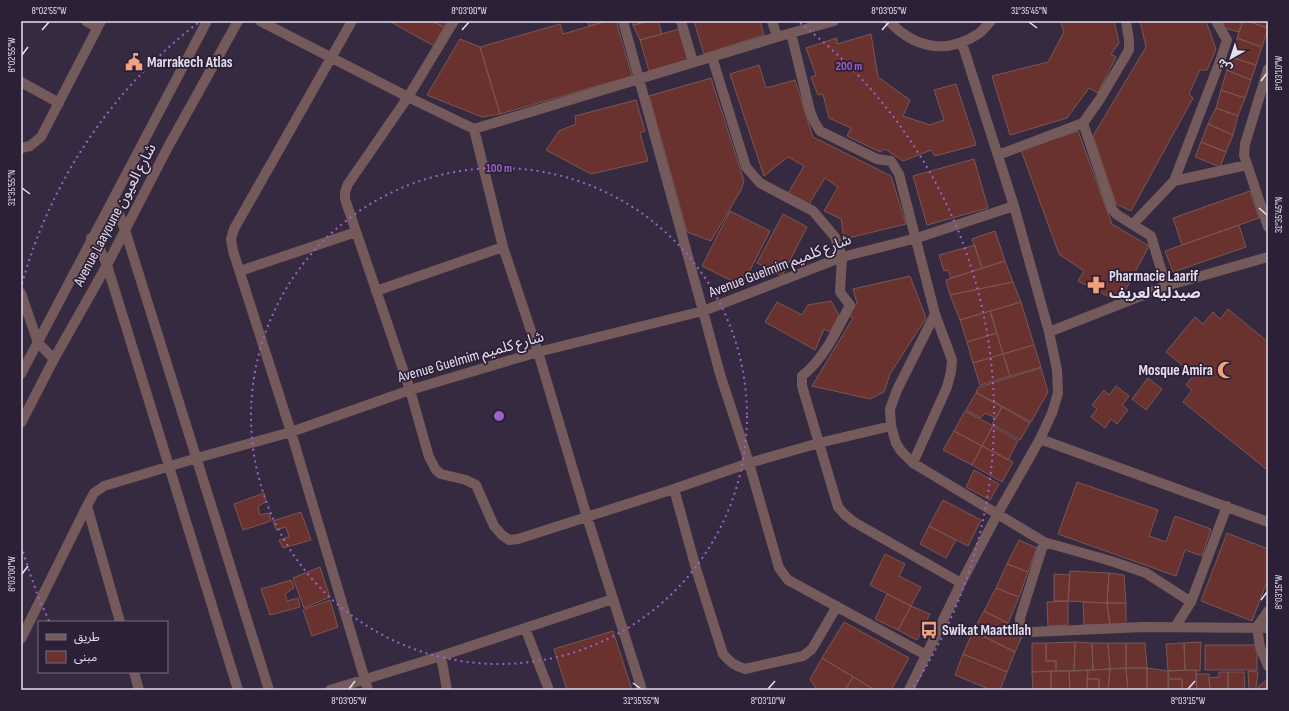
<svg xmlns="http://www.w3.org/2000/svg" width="1289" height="711" viewBox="0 0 1289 711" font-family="'Sofia Sans Condensed','Noto Sans Arabic',sans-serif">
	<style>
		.building { fill: #69322e; stroke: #795753 }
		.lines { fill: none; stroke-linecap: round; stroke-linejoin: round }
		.street { stroke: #755a5b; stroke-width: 10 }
		.ticks { fill: none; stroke: #e6deee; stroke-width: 1.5 }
		.ring { fill: none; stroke: #9b61cd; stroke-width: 2; stroke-dasharray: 2 4 }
		.labels { text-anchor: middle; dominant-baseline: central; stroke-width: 3.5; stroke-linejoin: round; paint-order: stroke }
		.poi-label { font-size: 15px; font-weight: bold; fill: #e6deee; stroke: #2c2037; text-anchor: start }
		.street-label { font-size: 15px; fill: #e6deee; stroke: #2c2037 }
		.centre { fill: #9b61cd; stroke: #2c2037; stroke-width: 2 }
		.ring-label { font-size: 12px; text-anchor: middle; font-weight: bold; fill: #9b61cd; stroke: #2c2037; stroke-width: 3.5; stroke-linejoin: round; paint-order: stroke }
		.neatline { fill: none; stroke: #e6deee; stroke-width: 1.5 }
		.ticks-label { font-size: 10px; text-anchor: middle; fill: #e6deee }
	</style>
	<rect width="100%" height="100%" fill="#362a41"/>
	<path class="building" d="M389 21H432L444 27 434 46Z
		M432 21H447L444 27Z
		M587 21H607L589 26Z
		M607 21H616L632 76 500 114 480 47 560 24 563 34Z
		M632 21H649L633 25Z
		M649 21H658L662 34 640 40 633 25Z
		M694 21H760L764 35 704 54Z
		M1060 21H1114L1119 43 1111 54 1116 57 1098 93 1089 88 1067 118 1010 135 992 76 1048 62 1064 32Z
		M1140 21H1206L1216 49 1207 70H1200L1189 94 1193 98 1131 211 1116 204 1093 136 1146 47Z
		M1222 21H1243L1239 32 1224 28Z
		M1243 21H1247L1268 28 1262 47 1237 38Z
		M1247 21H1268V28Z
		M679 29 688 60 649 71 640 40Z
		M871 34 878 77 910 100 903 116 930 125 944 120 934 90 956 84 976 145 935 156 931 150 903 161 885 149 880 152 847 136 851 128 829 118 823 94 818 95 811 77 816 75 806 48 837 38V44Z
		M1237 38 1262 47 1256 65 1230 57Z
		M460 39 480 47 500 114 482 117 427 95Z
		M1230 57 1256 65 1251 80 1227 70Z
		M759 65 766 88 795 80 813 137 891 176 906 224 844 239 841 219 824 211 838 187 825 178 809 204 788 193 804 166 788 157 764 176 730 74Z
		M1227 70 1251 80 1245 98 1221 90Z
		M711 78 744 181 741 190 711 241 687 232 649 96Z
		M1221 90 1245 98 1238 116 1216 108Z
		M636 100 645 131 640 133 648 161 591 174 546 150 559 131 576 124 575 116Z
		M1216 108 1238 116 1233 135 1208 124Z
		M1208 124 1233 135 1226 152 1201 142Z
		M1078 131 1112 224 1149 246 1119 302 1078 281 1084 271 1059 254 1021 150Z
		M1201 142 1226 152 1220 167 1195 157Z
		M974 159 988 208 927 225 913 176Z
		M1250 191 1259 218 1182 245 1173 218Z
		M730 211 770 231 742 286 702 266Z
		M783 214 807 227 782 276 757 263Z
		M1239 225 1246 247 1173 272 1165 251Z
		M995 231 1005 261 982 268 972 239Z
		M975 245 982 268 951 278 948 270 944 271 939 255Z
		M1005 261 1013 282 950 295 946 280Z
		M910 276 926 318 890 374 884 392 870 399 812 386 853 318 849 316 857 303 853 289Z
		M1013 282 1021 302 960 320 950 295Z
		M831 301 839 315 830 332 824 329 815 350 765 322 777 302 802 315 808 305Z
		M1021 302 1034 345 1003 354 990 311Z
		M1228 309 1268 342V467L1266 469 1183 402 1192 390 1186 385 1194 375 1166 352 1195 317 1203 324 1213 312 1220 319Z
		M990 311 997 333 967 342 960 320Z
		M997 333 1003 354 973 363 967 342Z
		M1034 345 1041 367 1010 376 1003 354Z
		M1003 354 1010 376 980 385 973 363Z
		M1041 368 1048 392 1031 422 976 392 979 387Z
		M1148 378 1162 389 1146 410 1132 399Z
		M1116 386 1129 396 1122 405 1128 410 1117 424 1111 419 1105 428 1091 417 1097 409 1092 405 1104 390 1109 395Z
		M976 393 1002 407 996 418 985 413 981 418 966 410Z
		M1002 407 1030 423 1020 440 992 424Z
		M965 411 993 426 982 446 954 431Z
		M993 426 1018 441 1008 460 982 446Z
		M954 431 982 446 972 465 943 450Z
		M982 446 1013 462 1002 482 972 465Z
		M974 470 999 484 990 500 966 487Z
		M1077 482 1158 510 1149 536 1166 542 1175 516 1211 529 1202 556 1185 550 1176 576 1058 534Z
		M264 493 266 502 258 506 260 515 269 513 271 521 243 530 234 504Z
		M943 500 981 520 968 546 929 526Z
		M301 512 311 540 283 548 279 540 289 537 286 527 276 530 273 521Z
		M929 526 956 540 946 558 920 544Z
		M1227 533 1268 549V579L1252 621 1201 601Z
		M1019 540 1037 548 1028 572 1007 564Z
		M885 554 905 564 899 576 921 587 911 606 870 585Z
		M1007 564 1028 572 1019 597 996 588Z
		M320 567 330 597 304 608 293 578Z
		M1070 571 1109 573 1107 603 1068 601Z
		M1109 573 1124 575 1126 603H1107Z
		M1054 574 1070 575 1068 601H1054Z
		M291 580 294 588 285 594 287 601 298 598 300 607 270 615 261 589Z
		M996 588 1019 597 1008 623 984 611Z
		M887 594 911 606 898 630 875 619Z
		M330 600 338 627 312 636 303 610Z
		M1068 601V625L1048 626 1047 602Z
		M1083 602 1107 603 1110 625H1084Z
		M1107 603H1126V624L1110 625Z
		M911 606 930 614 917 640 898 630Z
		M984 611 1024 632 1015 652 973 631Z
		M844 622 909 658 891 690H875L822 658Z
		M613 631 632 690H567L554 649Z
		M973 631 1015 652 1007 672 963 654Z
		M1075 642 1074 671H1056V661H1046V643Z
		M1075 642 1092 643 1093 670 1074 671Z
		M1201 642 1200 671 1185 670 1184 643Z
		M1032 643H1046V661H1056V671L1032 672Z
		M1092 643H1108L1110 669 1093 670Z
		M1108 643H1126V668L1110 669Z
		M1126 643H1145L1147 668H1126Z
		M1184 643 1185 670 1168 671 1166 644Z
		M1205 645H1257V670H1205Z
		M963 654 1007 672 1000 690H991L955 675Z
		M822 658 853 677 845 690H817L810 679Z
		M1126 668H1147V690H1128Z
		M1126 668 1128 690H1108L1110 669Z
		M1147 668 1168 671V690H1147Z
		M1110 669 1108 690H1099V679H1087L1088 670Z
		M1088 670 1087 690H1070L1069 671Z
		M1197 670 1196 674 1197 690H1182V679H1169L1168 671Z
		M1051 671H1069L1070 690H1051Z
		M1051 671V690H1033L1032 672Z
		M1248 671 1258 672 1256 688 1249 690Z
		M1219 672H1228V690H1210L1209 678 1219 677Z
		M1228 672H1244L1245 690H1228Z
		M1196 674H1209L1210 690H1197Z
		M853 677 875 690H845Z
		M1087 679H1099V690H1087Z
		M1169 679H1182V690H1168Z
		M1267 680 1268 690H1260L1258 687Z"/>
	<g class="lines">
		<path class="street" d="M86 21 97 27
			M260 21 408 97 474 129 777 37 834 21
			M352 21 234 229 231 239 233 251 291 432 368 690
			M454 21 408 97 348 184 345 192V199L410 390 429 457 436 470 441 474 466 480 476 485 494 526 502 535 509 540 518 539 674 489 697 572 723 654C730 662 735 666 745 669L803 656 812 649 837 606
			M623 21 703 311 720 374 749 463 779 568 788 580 926 655
			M681 21 693 62
			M772 21 777 37
			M889 21C914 48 946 55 978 34 983 31 987 25 991 21
			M791 33 810 111 814 121 820 131 877 159 891 161 899 174 935 314 952 360 951 372 947 387 913 463 1044 542 1111 561 1146 573 1191 602
			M712 57 746 167 760 183 813 211 835 237 842 257 840 292 850 305C838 329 823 360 802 376V386L838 507 845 515 854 522 961 583
			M1268 69 1245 144 1244 155 1268 227
			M21 82 59 103
			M1083 123 1112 209 1116 214 1151 236 1166 286
			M474 129 503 247 538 352 587 517 642 690
			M21 148 30 146 41 137 101 21
			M998 155 1083 123 1100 99 1129 50V40L1126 21
			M1174 181 1247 165
			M111 203 119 214 125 230 269 690
			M1133 224 1174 181 1220 61 1227 40 1216 21
			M91 238 99 247 107 265 238 690
			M240 271 356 232
			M376 291 503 247
			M21 293 38 343 54 359
			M1049 332 1166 286 1268 257
			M21 374 207 21
			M21 423 54 359 107 265 168 147 238 21
			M891 426 890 409 897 390 935 314
			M1040 439 1268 522
			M674 489 749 463 819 443 891 426 896 443 901 451 913 463
			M87 506 120 622
			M1044 542 1020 618V625L1025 629 1032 632 1144 627 1268 628
			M1268 611 1257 627 1260 647 1268 666
			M1175 627 1191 602 1227 506
			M525 628 549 690
			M21 639 87 506 94 493 104 486 197 458 291 432 410 390 538 352 703 311 842 257 917 238 1014 206
			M441 656 447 690
			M134 672 139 690
			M330 690 441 656 613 599
			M909 690 961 583 998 513 1040 439 1052 413 1058 393 1057 370 1049 332 1014 206 962 43"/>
	</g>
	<path class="ticks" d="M1029 22 1037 28M42 30 49 22M462 30 469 22M882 30 889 22M22 55 28 47M1261 81 1267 73M22 188 30 194M1259 208 1267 215M22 574 28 566M1261 600 1267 592M633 683 641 689M349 689 355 681M768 689 775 681M1188 689 1195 681"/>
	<g class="ring">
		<circle cx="499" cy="416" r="248"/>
		<path d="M49 621A495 495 0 0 1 22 548M22 284A495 495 0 0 1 198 23M800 23A495 495 0 0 1 912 689"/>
	</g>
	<defs>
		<g id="civic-bare" transform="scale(1.38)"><path d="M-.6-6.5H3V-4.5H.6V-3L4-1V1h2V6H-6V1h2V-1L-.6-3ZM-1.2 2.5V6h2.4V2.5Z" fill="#f1a17d" stroke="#2c2037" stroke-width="2.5" paint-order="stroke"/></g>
		<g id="pharmacy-bare" transform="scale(1.38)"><path d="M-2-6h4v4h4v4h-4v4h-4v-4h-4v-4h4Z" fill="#f1a17d" stroke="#2c2037" stroke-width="2.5" paint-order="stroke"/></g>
		<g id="mosque-bare" transform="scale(1.38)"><path d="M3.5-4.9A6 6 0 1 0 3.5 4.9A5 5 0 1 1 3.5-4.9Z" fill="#f1a17d" stroke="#2c2037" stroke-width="2.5" paint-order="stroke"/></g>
		<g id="bus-bare" transform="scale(1.38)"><path d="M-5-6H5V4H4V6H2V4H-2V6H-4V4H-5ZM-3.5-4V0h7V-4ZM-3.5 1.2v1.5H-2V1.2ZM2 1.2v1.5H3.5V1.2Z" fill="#f1a17d" stroke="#2c2037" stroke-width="2.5" paint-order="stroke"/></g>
	</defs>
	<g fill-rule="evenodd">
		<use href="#civic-bare" x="134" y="62"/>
		<use href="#pharmacy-bare" x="1096" y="285"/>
		<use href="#mosque-bare" x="1226" y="370"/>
		<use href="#bus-bare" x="929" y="630"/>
	</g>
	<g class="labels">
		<g class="poi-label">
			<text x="147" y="62">Marrakech Atlas</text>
			<text x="1109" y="276">Pharmacie Laarif<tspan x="1109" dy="17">صيدلية لعريف</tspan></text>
			<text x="1213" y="370" text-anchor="end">Mosque Amira</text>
			<text x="942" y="630">Swikat Maattllah</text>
		</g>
		<g class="street-label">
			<text transform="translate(115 215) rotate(-62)">Avenue Laayoune شارع العيون</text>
			<text transform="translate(780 266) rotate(-21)">Avenue Guelmim شارع كلميم</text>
			<text transform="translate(471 357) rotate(-16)">Avenue Guelmim شارع كلميم</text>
		</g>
	</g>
	<circle cx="499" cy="416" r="6" class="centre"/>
	<g class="ring-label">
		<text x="849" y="70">200 m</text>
		<text x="499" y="172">100 m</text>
	</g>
	<rect width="1289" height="711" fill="none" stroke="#2c2037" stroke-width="44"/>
	<rect x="38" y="621" width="130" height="52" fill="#2c2037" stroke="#766c80"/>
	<rect x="46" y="634" width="20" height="6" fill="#755a5b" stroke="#766c80"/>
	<text x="74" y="641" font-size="12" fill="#e6deee">طريق</text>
	<rect x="46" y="651" width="20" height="12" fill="#69322e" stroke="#766c80"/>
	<text x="74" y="661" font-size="12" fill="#e6deee">مبنى</text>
	<g transform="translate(1231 58) rotate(219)" stroke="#2c2037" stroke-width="3" paint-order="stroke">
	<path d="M0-3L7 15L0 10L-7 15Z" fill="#e6deee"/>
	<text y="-6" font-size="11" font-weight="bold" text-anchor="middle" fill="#e6deee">ش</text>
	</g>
	<rect x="22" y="22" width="1245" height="667" class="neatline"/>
	<g class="ticks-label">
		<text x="49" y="14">8°02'55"W</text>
		<text x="469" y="14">8°03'00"W</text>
		<text x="889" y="14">8°03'05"W</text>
		<text x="1029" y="14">31°35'45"N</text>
		<text transform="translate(11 55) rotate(-90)" y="4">8°02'55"W</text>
		<text transform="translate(1278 73) rotate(-90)" y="4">8°03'10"W</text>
		<text transform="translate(11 188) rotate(-90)" y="4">31°35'55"N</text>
		<text transform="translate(1278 215) rotate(-90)" y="4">31°35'45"N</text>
		<text transform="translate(11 574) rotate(-90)" y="4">8°03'00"W</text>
		<text transform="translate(1278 592) rotate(-90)" y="4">8°03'15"W</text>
		<text x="349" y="704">8°03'05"W</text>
		<text x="641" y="704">31°35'55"N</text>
		<text x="768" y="704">8°03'10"W</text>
		<text x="1188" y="704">8°03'15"W</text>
	</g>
</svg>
